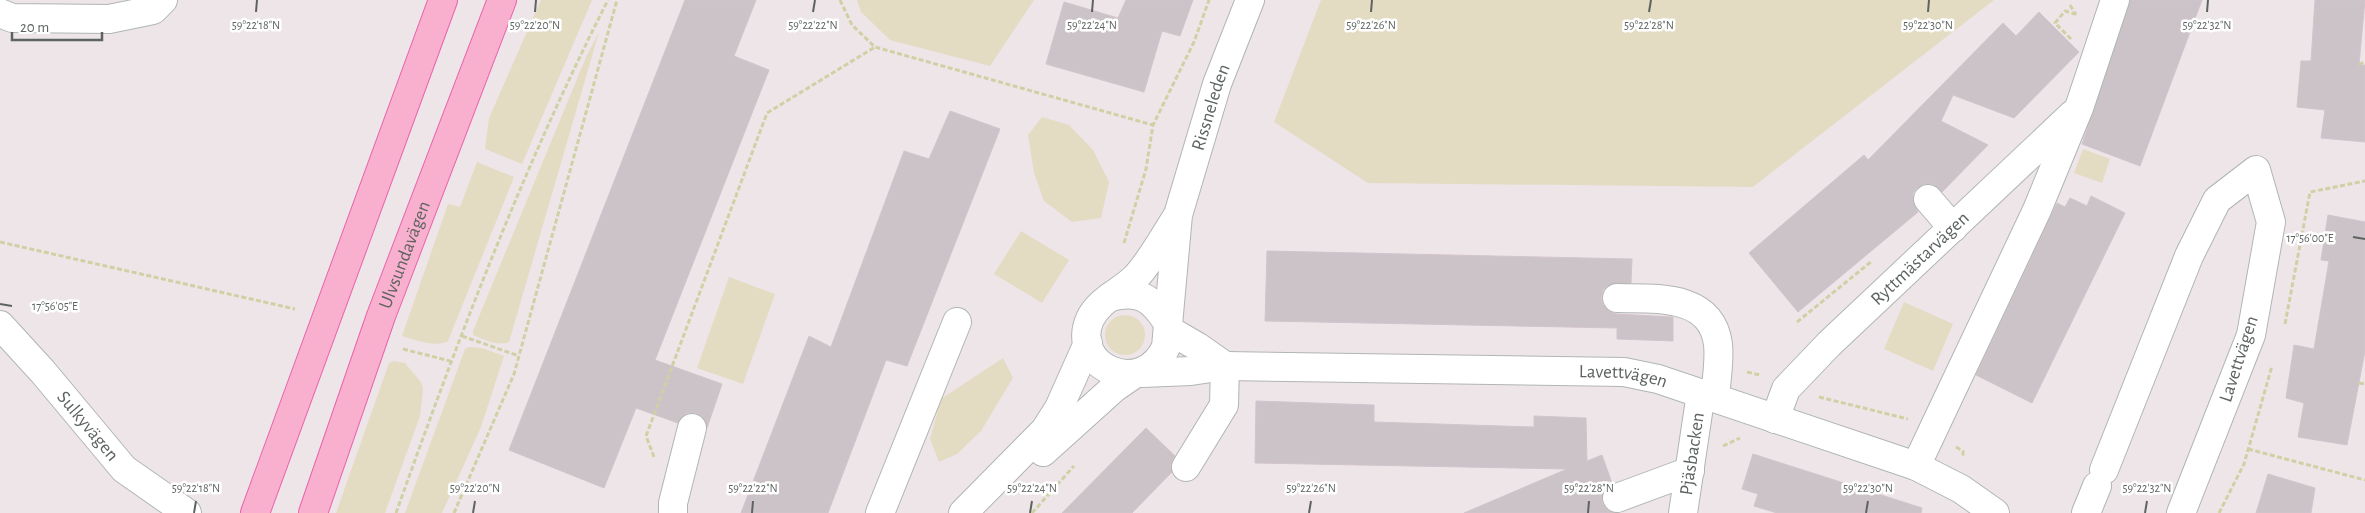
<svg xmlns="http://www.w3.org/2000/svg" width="2365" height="513" viewBox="0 0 2365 513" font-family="'Alegreya Sans',sans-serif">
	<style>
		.green { fill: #e4dbc3 }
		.building { fill: #ccc3c8; stroke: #d2c4cc }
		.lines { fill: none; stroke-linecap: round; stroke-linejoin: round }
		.minor-casing { stroke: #b0b6b2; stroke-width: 30 }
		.major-casing { stroke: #e765ab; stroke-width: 30 }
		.path { stroke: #cfd0a4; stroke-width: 3; stroke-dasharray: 5 2.5; stroke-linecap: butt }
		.minor { stroke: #fff; stroke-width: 28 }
		.major { stroke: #f9afce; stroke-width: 28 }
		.ticks { fill: none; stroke: #5d645f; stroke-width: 2 }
		.labels { text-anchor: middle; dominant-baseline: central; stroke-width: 5; stroke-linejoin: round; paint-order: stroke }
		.street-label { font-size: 19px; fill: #5d645f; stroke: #fff }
		.ticks-label { font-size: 12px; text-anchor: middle; fill: #5d645f; stroke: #fff; stroke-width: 5; stroke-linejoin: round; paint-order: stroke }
	</style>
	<rect width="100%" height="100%" fill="#eee5e9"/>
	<path class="green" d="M541 0H592L522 164 485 149 489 118Z
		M857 0H1034L990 66 890 40 861 12Z
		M1321 0H1994L1753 187 1368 183 1274 122Z
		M599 32 509 342C498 347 483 339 473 335V331L586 57Z
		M1042 117 1069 125 1093 150 1109 182 1101 218 1072 222 1044 201 1034 173 1028 135Z
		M2083 149 2110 159 2102 183 2074 173Z
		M477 162 514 177 448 341C434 348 417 340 402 336L448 204 460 207Z
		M1021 231 1069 260 1042 303 994 274Z
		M729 277 775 294 743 384 697 368Z
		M1904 302 1953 324 1933 371 1884 349Z
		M1105 335a20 20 0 1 1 40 0a20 20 0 1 1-40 0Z
		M469 347 482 348 504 356 481 427 442 513H405L465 349Z
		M1003 358 1013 378 981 431 957 454 939 462 930 439 941 399Z
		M394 361 405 363 421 382 423 389 420 416 385 513H336L389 363Z"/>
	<path class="building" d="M685 0H756L734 56 769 70 655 360 722 384 707 428 703 417 696 413H687L681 417 678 423 636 408 604 488 509 450Z
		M1126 0H1193L1180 36 1162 31 1144 92 1046 64 1064 2 1118 18Z
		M2130 0H2202L2140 166 2082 144Z
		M2315 0H2365L2359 65H2365V142L2321 138 2325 110 2297 107 2301 61H2311Z
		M2039 12 2079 52 2014 118 1953 95 1941 121 1988 145 1942 192 1933 184H1925L1917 188 1913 193V201L1918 212 1798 312 1749 253 1864 155 1868 160 2003 23 2016 36Z
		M950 111 1000 129 907 366 886 360 828 513H741L809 336 831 347 904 151 929 159Z
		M2091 196 2125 213 2032 403 1976 375 2057 203 2065 207 2070 198 2087 206Z
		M2328 215 2365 222V351L2347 445 2298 437 2304 403 2286 398 2294 345 2314 349 2329 261 2321 260Z
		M1267 251 1632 259 1631 283 1609 285 1603 290 1601 298 1603 305 1609 311 1616 314 1673 317V341L1617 339V328L1265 321Z
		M1256 401 1374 405V422L1534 427V416L1586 418 1587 461 1602 455 1612 483 1605 488 1602 496V503L1607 510 1613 513H1464L1567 469 1255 463Z
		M1146 428 1175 456 1170 466 1172 472 1132 513H1062Z
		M1753 454 1922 508 1921 513H1777L1754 506 1758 494 1742 489Z
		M2268 474 2315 488 2311 513H2256Z"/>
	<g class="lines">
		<g class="minor-casing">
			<g id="minor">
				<path d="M0 13 12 18 109 19 153 10 163 0"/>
				<path d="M1928 199 1953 228"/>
				<path id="s1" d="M1178 215C1166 233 1150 263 1135 278 1121 292 1099 300 1090 319 1069 366 1142 400 1166 347L1178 215 1217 84 1250 0"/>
				<path d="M1110 297C1139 290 1151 297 1167 322"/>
				<path d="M1617 298C1654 299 1711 293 1718 344 1720 362 1716 381 1715 398"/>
				<path id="s2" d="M0 325 43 372 124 469 187 513"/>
				<path d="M1169 330 1198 347 1225 366"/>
				<path id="s3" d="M1142 373 1191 371 1225 366 1624 372 1658 379 1916 466 1961 489 1995 513"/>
				<path id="s4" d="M1775 419 1786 389 1829 344 2073 114"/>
				<path d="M1043 452 1114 388 1133 375"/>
				<path d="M1916 466 2037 210 2079 108 2115 0"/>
				<path d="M1186 467 1224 405 1225 366"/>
				<path d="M2104 470 2189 256 2217 200 2256 170 2271 222 2251 335 2181 513"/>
				<path d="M1617 498 1690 471"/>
				<path d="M673 513V503L692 428"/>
				<path d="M880 513 957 322"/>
				<path d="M963 513 1045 430 1059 408 1088 343"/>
				<path id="s5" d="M1683 513 1701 393"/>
				<path d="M2086 513 2097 486"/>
			</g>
		</g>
		<g class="major-casing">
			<g id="major">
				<path d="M255 513 443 0"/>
				<path id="s6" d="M313 513 381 316 502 0"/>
			</g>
		</g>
		<path class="path" d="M840 0 852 25 875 47 1153 125
			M2070 5 2076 15
			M2071 39 2055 23 2065 11 2075 14
			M2359 65 2365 61
			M0 242 295 309
			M1124 243 1146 169 1153 125 1194 42 1209 0
			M1797 322 1872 261
			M2285 324 2310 192 2365 181
			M462 336 519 356
			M403 349 450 361
			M1747 372 1760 375
			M2359 383 2365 384
			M1819 397 1908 419
			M1723 446 1740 438
			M1956 447 1963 451V457
			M2248 449 2365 480
			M654 457 646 436 767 113 875 47
			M396 513C458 339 524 165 608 0
			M454 513 514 374 617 0
			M1032 513 1074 466
			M2219 513 2244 464 2272 366"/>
		<use href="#minor" class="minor"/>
		<use href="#major" class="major"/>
	</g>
	<path class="ticks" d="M256 12 257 0M535 12 536 0M813 12 815 0M1092 12 1093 0M1371 12 1372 0M1649 12 1651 0M1928 12 1929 0M2207 12 2208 0M2353 237 2365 239M0 304 12 306M194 513 196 501M473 513 475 501M752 513 753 501M1030 513 1032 501M1309 513 1311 501M1588 513 1589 501M1866 513 1868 501M2145 513 2147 501"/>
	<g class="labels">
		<g class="street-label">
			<text stroke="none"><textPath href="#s1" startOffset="512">Rissneleden</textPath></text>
			<text stroke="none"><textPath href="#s6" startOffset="274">Ulvsundavägen</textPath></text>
			<text stroke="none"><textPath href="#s4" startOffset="219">Ryttmästarvägen</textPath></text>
			<text transform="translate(2239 359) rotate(-72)">Lavettvägen</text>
			<text stroke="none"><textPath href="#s3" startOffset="482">Lavettvägen</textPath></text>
			<text stroke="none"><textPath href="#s2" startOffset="134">Sulkyvägen</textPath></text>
			<text stroke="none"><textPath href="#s5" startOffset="60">Pjäsbacken</textPath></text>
		</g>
	</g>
	<g class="ticks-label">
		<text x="256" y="29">59°22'18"N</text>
		<text x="535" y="29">59°22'20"N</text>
		<text x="813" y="29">59°22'22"N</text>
		<text x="1092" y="29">59°22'24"N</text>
		<text x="1371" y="29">59°22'26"N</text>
		<text x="1649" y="29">59°22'28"N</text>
		<text x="1928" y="29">59°22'30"N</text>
		<text x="2207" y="29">59°22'32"N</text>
		<text x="2310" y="242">17°56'00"E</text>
		<text x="55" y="310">17°56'05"E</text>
		<text x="196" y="492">59°22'18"N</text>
		<text x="475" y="492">59°22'20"N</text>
		<text x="753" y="492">59°22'22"N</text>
		<text x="1032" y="492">59°22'24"N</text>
		<text x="1311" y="492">59°22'26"N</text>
		<text x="1589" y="492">59°22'28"N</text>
		<text x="1868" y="492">59°22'30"N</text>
		<text x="2147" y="492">59°22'32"N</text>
	</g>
	<path d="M12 32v8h90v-8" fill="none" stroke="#5d645f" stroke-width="2.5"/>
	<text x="20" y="32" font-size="15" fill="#5d645f" stroke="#ffffff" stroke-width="4" paint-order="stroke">20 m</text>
</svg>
